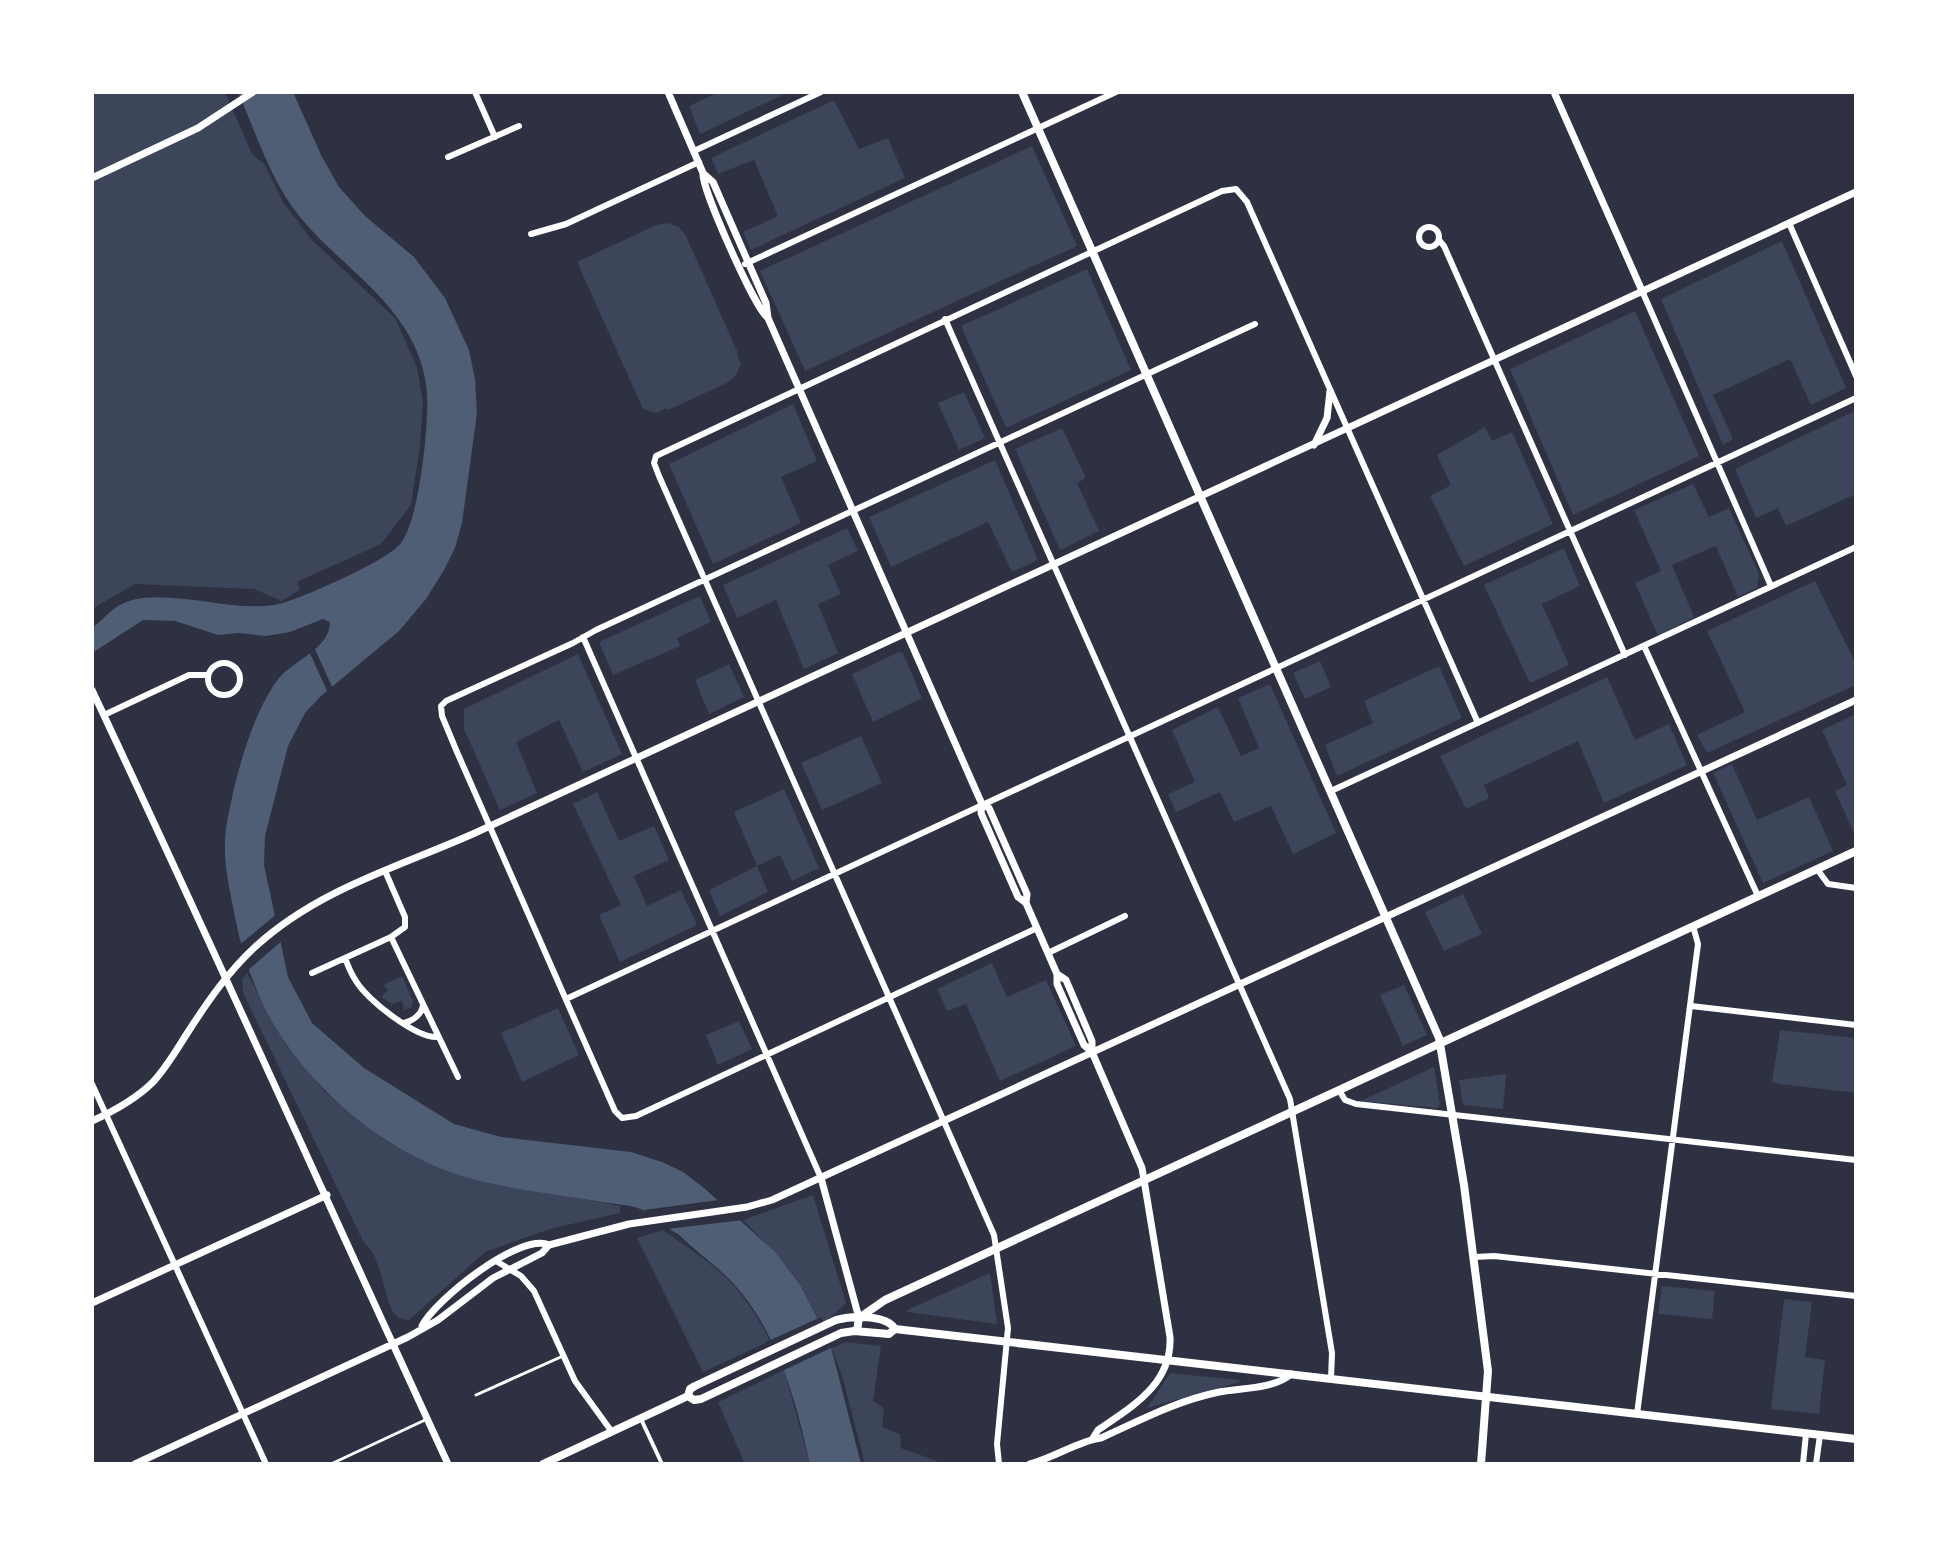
<svg xmlns="http://www.w3.org/2000/svg" width="1948" height="1556" viewBox="0 0 1948 1556" font-family="'Work Sans',sans-serif">
	<style>
		.green { fill: #3c4559 }
		.water { fill: #4f5d75 }
		.pier { fill: #2d3142 }
		.lines { fill: none; stroke-linecap: round; stroke-linejoin: round }
		.service { stroke: #fff; stroke-width: 3 }
		.pedestrian { stroke: #fff; stroke-width: 4 }
		.minor { stroke: #fff; stroke-width: 6 }
		.tertiary { stroke: #fff; stroke-width: 7 }
		.secondary { stroke: #fff; stroke-width: 8 }
	</style>
	<rect width="100%" height="100%" fill="#2d3142"/>
	<path class="green" d="M92 92H225L252 154 265 165 283 202 311 239 395 318 417 367 423 403 420 446 411 505 381 544 297 582 300 590 282 601 254 589 135 584 92 609Z
		M715 92H789L700 134 689 106 715 94Z
		M834 100 859 149 888 138 905 178 751 250 743 232 778 216 754 160 718 174 711 158Z
		M1032 146 1077 246 805 371 760 271Z
		M668 223 679 227 686 236 737 351 739 362H742L736 375 727 383 668 410 666 408 656 413 643 409 577 262 656 225Z
		M1782 241 1846 388 1811 405 1790 359 1713 395 1733 439 1723 445 1661 299Z
		M1087 269 1131 370 1006 428 961 326Z
		M1635 311 1699 456 1573 515 1510 369Z
		M964 392 985 438 959 450 938 403Z
		M793 404 817 461 781 477 801 523 713 564 669 464Z
		M1856 410V494L1786 526 1778 508 1756 518 1735 469Z
		M1485 427 1492 441 1512 432 1553 524 1464 566 1430 496 1451 485 1437 455Z
		M1062 428 1086 478 1077 483 1099 531 1060 550 1015 449Z
		M995 460 1038 560 1012 572 988 522 891 567 869 517Z
		M1693 484 1709 517 1729 508 1759 574 1757 588 1738 597 1716 546 1672 565 1694 617 1658 636 1635 583 1661 571 1634 510Z
		M847 528 858 551 828 565 841 594 818 604 838 653 804 669 776 600 737 618 723 585Z
		M1564 548 1580 586 1542 604 1569 665 1530 683 1484 585Z
		M1815 581 1856 664V685L1707 753 1697 735 1745 712 1707 631Z
		M700 596 711 622 677 638 680 646 613 675 599 642Z
		M899 652 903 653 922 698 873 722 852 674Z
		M578 654 622 754 583 772 559 720 516 742 537 793 500 810 464 729V709Z
		M1320 661 1331 687 1305 699 1293 673Z
		M729 664 744 697 709 714 695 680Z
		M1439 666 1462 718 1337 776 1325 745 1373 723 1364 701Z
		M1607 677 1635 740 1669 724 1687 765 1604 803 1578 741 1484 785 1489 798 1466 809 1440 756Z
		M1270 684 1336 833 1293 854 1271 806 1234 822 1220 792 1176 812 1168 794 1195 782 1172 730 1218 707 1241 756 1259 748 1238 698Z
		M1856 714V833H1854L1835 791 1847 785 1822 730Z
		M861 736 882 783 822 810 801 763Z
		M1732 764 1757 820 1809 797 1833 851 1763 883 1713 773Z
		M784 789 819 868 792 881 780 855 757 866 768 892 720 916 709 890 757 866 734 812Z
		M597 792 619 841 654 826 669 860 634 876 647 906 681 890 697 925 620 962 599 915 621 905 573 804Z
		M1463 894 1482 934 1444 951 1425 912Z
		M992 963 1007 997 1046 980 1076 1046 1000 1081 966 1004 947 1011 937 989Z
		M247 973 286 1044 325 1092 387 1141 419 1159 464 1176 620 1206V1213L550 1229 485 1252 409 1320C403 1320 397 1318 393 1312 381 1290 384 1261 363 1241L243 993 242 979Z
		M402 976 413 1001 412 1007 401 1011 404 1009 402 1001 392 1004 381 997 388 990 383 985Z
		M1404 985 1427 1035 1403 1046 1380 995Z
		M558 1008 579 1055 522 1082 501 1033Z
		M739 1021 752 1049 718 1065 706 1035Z
		M1780 1030 1856 1038V1093L1772 1083Z
		M1434 1067 1440 1104 1438 1108 1361 1101Z
		M1506 1074 1503 1109 1463 1105 1459 1080Z
		M813 1195 846 1303 822 1326C799 1284 777 1254 743 1220Z
		M663 1230C716 1267 740 1281 770 1341L703 1372 637 1238Z
		M990 1273 997 1324 907 1312V1310Z
		M1662 1286 1715 1291 1712 1319 1658 1314Z
		M1784 1299 1812 1302 1805 1357 1825 1360 1819 1414 1771 1409Z
		M845 1342 881 1346 873 1401 884 1408 882 1427 900 1434 901 1448 937 1461 936 1464H865L843 1379 830 1343 833 1348Z
		M784 1370 810 1464H745L718 1402Z
		M1170 1373 1239 1380 1240 1382 1147 1408Z"/>
	<path class="water" d="M238 92H293L321 155 339 187 365 216 414 257 445 298 469 350 475 379 477 413 462 523 455 548 444 570 426 599 399 631 321 696 305 713 288 746 265 836 264 865 288 977 312 1023 364 1068 454 1124 501 1137 631 1152 662 1162 683 1172 704 1188 775 1252 800 1285 830 1343 861 1464H810C796 1400 776 1326 729 1279 713 1263 694 1250 678 1234 665 1228 656 1215 643 1210 630 1204 610 1204 596 1201 545 1192 491 1188 442 1169 363 1138 284 1064 254 983 244 959 238 933 233 907 226 872 221 847 229 812 237 771 252 716 276 682 291 660 329 651 330 622L323 619 290 632 266 636 239 633 218 635 175 621 143 620 92 653V628C100 622 107 614 115 608 154 580 236 617 283 603 306 596 387 561 401 543 419 520 429 426 427 395 426 377 421 359 413 343 387 291 336 261 300 217 271 182 256 133 238 92Z"/>
	<path class="pier" d="M313 645 334 691 329 695 308 649Z
		M278 913 284 939 246 972 238 946Z
		M719 1200 743 1220 667 1229 644 1210Z
		M821 1317 835 1346 780 1372 766 1342Z"/>
	<g class="lines">
		<path class="service" d="M476 1395 563 1356
			M331 1464 425 1420"/>
		<path class="pedestrian" d="M641 1419 662 1464"/>
		<path class="minor" d="M475 92 495 137
			M694 151 821 92
			M448 157 519 126
			M1789 223 1856 376
			M1419 237a10 10 0 1 1 20 0a10 10 0 1 1-20 0Z
			M531 234 566 224 699 162
			M1439 240 1444 246 1625 655
			M745 264 1116 92
			M1643 293 1771 586
			M945 319 1290 1099 1332 1353 1331 1379
			M583 637 821 1178
			M1644 646 1758 896
			M208 679a16 16 0 1 1 32 0a16 16 0 1 1-32 0Z
			M104 715 189 675H208
			M1331 791 1856 547
			M1817 869 1828 884 1856 888
			M1037 928 636 1116 622 1118 615 1111 457 752 442 716 441 706 446 701 573 643 596 630 1255 324
			M391 937 458 1077
			M1048 953 1125 916
			M345 958C348 966 351 974 356 981 367 1000 417 1039 438 1037
			M312 973 391 937 405 927V917L385 871
			M566 999 1856 398
			M1691 1006 1856 1025
			M404 1023C413 1021 422 1014 423 1005
			M92 1084 266 1464
			M1339 1090 1345 1100 1356 1104 1856 1160
			M1474 1257 1494 1256 1856 1296
			M496 1261 521 1276 534 1291 575 1381 612 1432
			M1637 1414 1698 944 1693 926
			M999 1464 997 1444 1008 1328 994 1235 659 476 654 463 656 456 1222 191 1236 189 1247 202 1478 723
			M1803 1464 1806 1434
			M1816 1464 1820 1435"/>
		<path class="tertiary" d="M668 92 703 173C701 187 755 309 768 318L977 793 982 804 981 813 1018 897 1026 903
			M1554 92 1643 293
			M703 173 713 182 766 303 768 318
			M92 178 198 128 253 92
			M1314 445 1327 418 1330 391
			M92 690C213 947 329 1206 448 1464
			M982 804 989 808 1027 894 1026 903 1057 974V984L1084 1045 1092 1052 1142 1168 1170 1337C1172 1385 1131 1407 1098 1430L1093 1438
			M1057 974 1066 980 1092 1041V1052
			M92 1121C114 1111 136 1099 153 1082 167 1067 177 1049 188 1032 208 1001 228 972 255 947 318 889 399 867 475 833L1856 192
			M821 1178 859 1318
			M92 1303 327 1195
			M422 1326C435 1300 520 1232 549 1245
			M135 1464 408 1337 438 1320 493 1278 542 1253 549 1245 629 1224 747 1207 772 1200 1856 700
			M1030 1464C1053 1458 1081 1440 1101 1438 1141 1420 1176 1401 1219 1392 1240 1388 1275 1389 1291 1374"/>
		<path class="secondary" d="M1022 92 1439 1038 1464 1185 1488 1371 1481 1464
			M857 1331 859 1318 885 1300 1856 851
			M688 1396 694 1400 701 1399 841 1333 854 1331 889 1334 895 1329 1856 1439
			M543 1464 688 1396 690 1389 695 1386 836 1320C851 1316 886 1314 895 1329"/>
	</g>
	<rect width="1948" height="1556" fill="none" stroke="#ffffff" stroke-width="188"/>
</svg>
